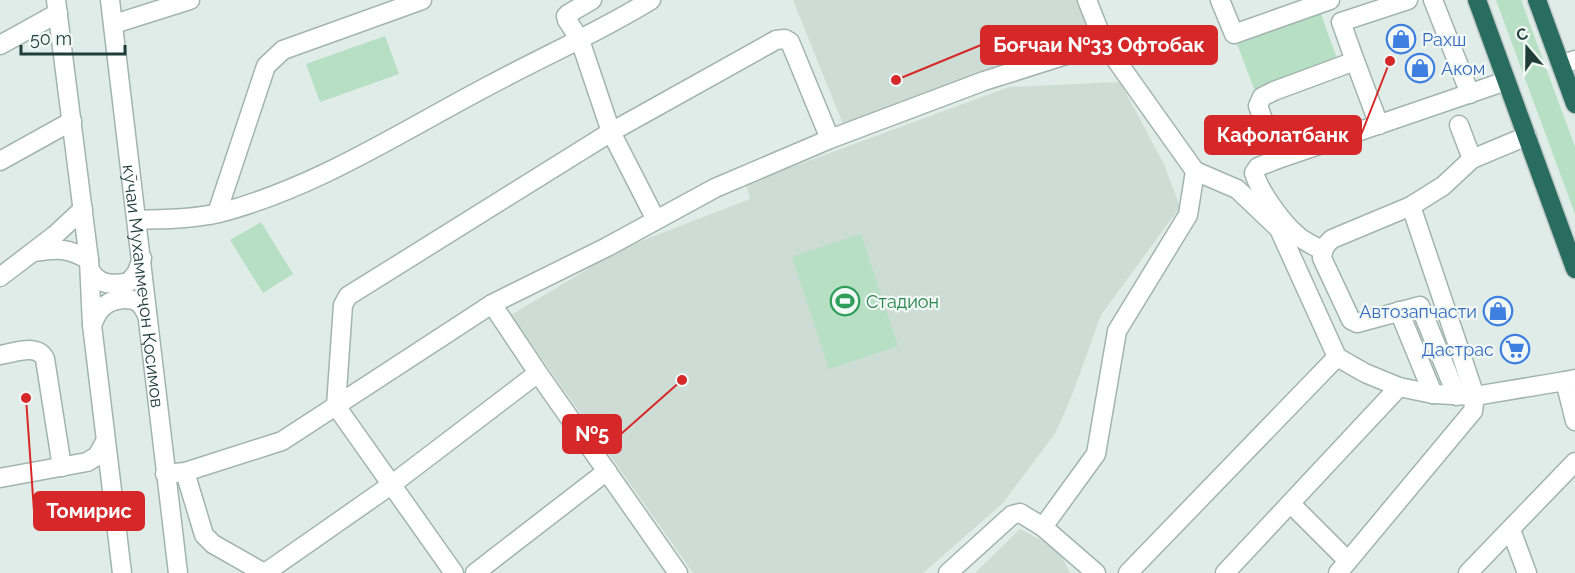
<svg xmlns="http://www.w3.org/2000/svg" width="1575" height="573" viewBox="0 0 1575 573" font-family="Raleway,sans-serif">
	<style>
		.built { fill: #cedcd6 }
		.green { fill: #b7dfc3 }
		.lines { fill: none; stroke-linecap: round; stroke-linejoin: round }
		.minor-casing { stroke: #a2b4af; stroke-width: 21 }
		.highway-casing { stroke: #c0c9c7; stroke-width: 21 }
		.minor { stroke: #fff; stroke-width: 18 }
		.highway { stroke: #296d61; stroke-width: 18 }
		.labels { text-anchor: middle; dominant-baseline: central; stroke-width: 4.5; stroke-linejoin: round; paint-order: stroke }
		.shop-label { font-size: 18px; fill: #366cbe; stroke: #f1f8f5; text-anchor: start }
		.street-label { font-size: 18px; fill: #1f3e37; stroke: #f1f8f5 }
		.leisure-label { font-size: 18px; fill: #27864d; stroke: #f1f8f5; text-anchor: start }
		.leader { fill: none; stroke: #d62828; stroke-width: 2 }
		.callout-dot { fill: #d62828; stroke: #f1f8f5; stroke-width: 2 }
		.callout { fill: #d62828; stroke: #d62828; stroke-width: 2 }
		.callout-label { font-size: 20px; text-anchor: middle; font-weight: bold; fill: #fff }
	</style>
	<rect width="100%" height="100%" fill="#e0ece7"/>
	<path class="built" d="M793 0H1077L1090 35 843 124Z
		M1120 82 1164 164 1180 207 1101 315 1072 395 1056 432 1003 503 923 573H693L511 315 623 248 750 199 746 184 1009 87Z
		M1020 529 1058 549 1070 573H975Z"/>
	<path class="green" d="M1496 0H1521L1575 147V214Z
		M1321 14 1338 62 1255 91 1237 44Z
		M385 36 399 74 320 102 306 64Z
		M261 222 293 274 263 293 230 240Z
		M861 234 898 346 829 369 792 257Z"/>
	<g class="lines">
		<g class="minor-casing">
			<g id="minor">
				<path d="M56 0 89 260 92 325 122 573"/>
				<path id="s1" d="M110 0 178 573"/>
				<path d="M592 0 568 14 566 16 567 20 580 40 611 132 656 220"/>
				<path d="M1087 0 1104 43"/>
				<path d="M1220 0 1234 34 1330 0"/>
				<path d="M1433 0 1470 94"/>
				<path d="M114 24 190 0"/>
				<path d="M0 45 58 13"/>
				<path d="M1355 61 1341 22 1408 0"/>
				<path d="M1561 65 1575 60"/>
				<path d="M1379 125 1355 61 1274 91 1262 97 1258 106 1278 159 1506 81"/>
				<path d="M1459 125 1472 159"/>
				<path d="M1278 159 1258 167 1254 173C1260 192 1282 223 1298 236 1305 242 1315 246 1323 251"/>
				<path d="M0 161 72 121"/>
				<path d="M1195 171 1237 189 1279 229 1337 357 1365 373 1399 387 1433 394 1475 396 1565 381"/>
				<path d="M217 213 266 66 283 50 422 0"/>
				<path d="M137 220C164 219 193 219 219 213 316 188 402 131 490 85 544 56 599 32 651 0"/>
				<path d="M35 252C58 248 68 248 89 260"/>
				<path d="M90 270C99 286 112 285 129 282L137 272 142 258"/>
				<path d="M0 277 55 235 83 209"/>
				<path d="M492 304 538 373 678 573"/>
				<path d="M1399 311 1433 394"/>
				<path d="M92 325C95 319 97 312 102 308 110 299 129 296 139 303 142 306 145 311 147 315"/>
				<path d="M0 355C14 353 37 343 45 359L62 467"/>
				<path d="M1575 379 1565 381 1575 421"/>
				<path d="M1457 396 1420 306 1357 323 1351 320 1322 258C1323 249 1325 245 1332 239L1411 206 1443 186 1472 159 1527 136"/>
				<path d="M185 472 204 535 213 544 264 573"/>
				<path d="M165 474 185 472 282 441 492 304 607 247 715 188 830 139 984 81 1104 43 1195 171 1188 215 1117 331 1096 454 1043 527 1020 513 1012 515 948 573"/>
				<path d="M0 478 87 462 97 456 105 442"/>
				<path d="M1291 504 1348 561"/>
				<path d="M1043 527 1096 573"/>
				<path d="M1511 530 1527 573"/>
				<path d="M265 573 391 485 538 373"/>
				<path d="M454 573 336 406 343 305 348 296 611 132 776 40 785 39 790 42 830 139"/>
				<path d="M475 573 607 471"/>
				<path d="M1128 573 1337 357"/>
				<path d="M1225 573 1399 387"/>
				<path d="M1338 573 1473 411 1475 396 1411 206"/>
				<path d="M1468 573 1575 462"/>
			</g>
		</g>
		<g class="highway-casing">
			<path id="highway" d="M1477 0 1575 269
				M1537 0 1575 104"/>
		</g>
		<use href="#minor" class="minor"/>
		<use href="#highway" class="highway"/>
	</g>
	<defs>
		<g id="shop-ring" transform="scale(1.5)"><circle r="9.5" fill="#f1f8f5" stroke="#3f7fe0" stroke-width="1.5"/><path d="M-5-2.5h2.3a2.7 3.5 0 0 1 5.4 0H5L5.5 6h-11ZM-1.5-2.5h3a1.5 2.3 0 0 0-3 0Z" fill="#3f7fe0"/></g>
		<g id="stadium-ring" transform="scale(1.5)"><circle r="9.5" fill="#f1f8f5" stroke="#2e9e5b" stroke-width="1.5"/><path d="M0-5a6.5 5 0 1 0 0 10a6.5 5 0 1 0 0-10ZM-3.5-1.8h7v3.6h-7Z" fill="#2e9e5b"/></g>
		<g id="supermarket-ring" transform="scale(1.5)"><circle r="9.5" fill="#f1f8f5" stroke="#3f7fe0" stroke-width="1.5"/><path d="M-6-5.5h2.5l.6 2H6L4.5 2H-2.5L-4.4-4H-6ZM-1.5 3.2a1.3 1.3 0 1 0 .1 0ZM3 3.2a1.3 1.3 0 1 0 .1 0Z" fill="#3f7fe0"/></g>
	</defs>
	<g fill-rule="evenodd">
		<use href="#shop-ring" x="1401" y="39"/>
		<use href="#shop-ring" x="1420" y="68"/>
		<use href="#stadium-ring" x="845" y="301"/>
		<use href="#shop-ring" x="1498" y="311"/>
		<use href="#supermarket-ring" x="1515" y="349"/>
	</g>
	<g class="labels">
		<g class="shop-label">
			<text x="1422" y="39">Рахш</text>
			<text x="1441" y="68">Аком</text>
			<text x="1477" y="311" text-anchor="end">Автозапчасти</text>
			<text x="1494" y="349" text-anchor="end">Дастрас</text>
		</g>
		<g class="street-label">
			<text stroke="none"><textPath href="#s1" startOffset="288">кӯчаи Мухаммеҷон Қосимов</textPath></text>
		</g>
		<g class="leisure-label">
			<text x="866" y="301">Стадион</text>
		</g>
	</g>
	<path class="leader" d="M896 80L981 45M1390 61L1361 135M682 380L621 434M26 398L34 511"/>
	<g class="callout-dot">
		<circle cx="896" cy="80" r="6"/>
		<circle cx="1390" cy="61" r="6"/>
		<circle cx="682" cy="380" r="6"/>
		<circle cx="26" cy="398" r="6"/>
	</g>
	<g class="callout">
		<rect x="981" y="26" width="236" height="38" rx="6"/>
		<rect x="1205" y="116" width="156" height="38" rx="6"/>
		<rect x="563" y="415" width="58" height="38" rx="6"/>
		<rect x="34" y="492" width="110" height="38" rx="6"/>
	</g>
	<g class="callout-label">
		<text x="1099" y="52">Боғчаи №33 Офтобак</text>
		<text x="1283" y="142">Кафолатбанк</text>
		<text x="592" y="441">№5</text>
		<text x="89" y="518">Томирис</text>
	</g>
	<g transform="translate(1527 48) rotate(340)" stroke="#f1f8f5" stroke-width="4.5" paint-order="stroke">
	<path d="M0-4.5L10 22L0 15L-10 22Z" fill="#1f3e37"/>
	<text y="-9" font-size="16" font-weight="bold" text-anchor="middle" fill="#1f3e37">С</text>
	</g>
	<path d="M21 45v9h104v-9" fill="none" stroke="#1f3e37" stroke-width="3"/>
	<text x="30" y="45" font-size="18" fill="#1f3e37" stroke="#f1f8f5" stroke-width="4.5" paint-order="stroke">50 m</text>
</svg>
